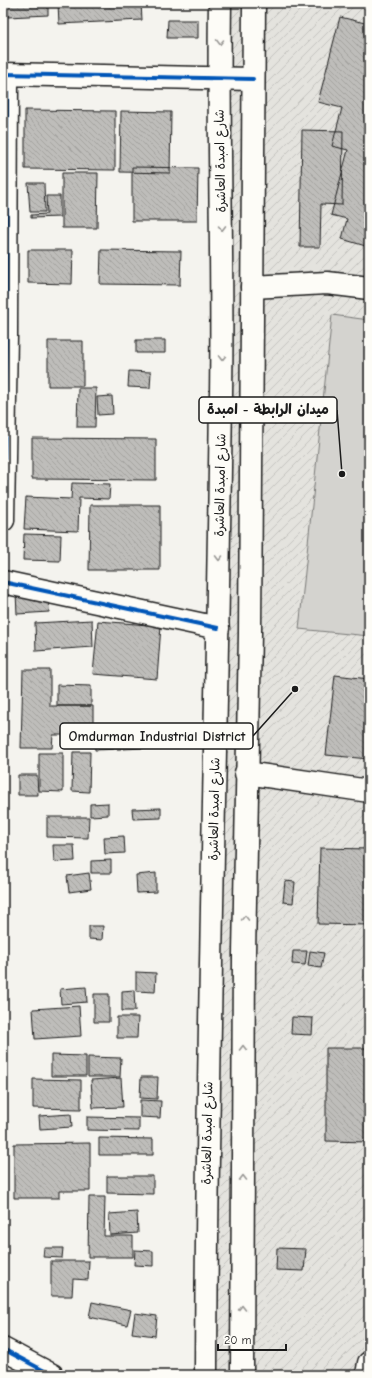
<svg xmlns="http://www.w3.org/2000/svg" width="372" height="1378" viewBox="0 0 372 1378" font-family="'Comic Neue','Playpen Sans Arabic',sans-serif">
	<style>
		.industrial { fill: url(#industrial-furrows) }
		.garden { fill: #d4d3cf; stroke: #787876 }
		.building { fill: url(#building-back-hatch); stroke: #1c1c1c }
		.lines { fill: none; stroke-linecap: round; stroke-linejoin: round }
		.minor-casing { stroke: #1c1c1c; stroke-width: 25 }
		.major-casing { stroke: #1c1c1c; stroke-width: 25 }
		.minor { stroke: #fdfcf7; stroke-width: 22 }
		.major { stroke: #fdfcf7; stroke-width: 22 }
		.cycleway-casing { stroke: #fdfcf7; stroke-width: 6 }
		.cycleway { stroke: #0057b8; stroke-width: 4 }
		.oneway { stroke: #989794 }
		.labels { text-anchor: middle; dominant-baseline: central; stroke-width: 3.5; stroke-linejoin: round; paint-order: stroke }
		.street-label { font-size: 13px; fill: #1c1c1c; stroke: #fdfcf7 }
		.leader { fill: none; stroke: #1c1c1c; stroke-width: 1.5 }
		.callout-dot { fill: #1c1c1c; stroke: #fdfcf7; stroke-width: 1.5 }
		.callout { fill: #fdfcf7; stroke: #1c1c1c; stroke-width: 1.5 }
		.callout-label { font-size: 14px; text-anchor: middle; font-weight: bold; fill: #1c1c1c }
	</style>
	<defs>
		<pattern id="industrial-furrows" width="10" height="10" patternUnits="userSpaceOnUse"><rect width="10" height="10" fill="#e4e3de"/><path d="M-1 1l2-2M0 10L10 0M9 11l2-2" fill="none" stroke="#c3c2be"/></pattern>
		<pattern id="building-back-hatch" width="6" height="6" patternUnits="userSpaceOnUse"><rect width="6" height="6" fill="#bebdba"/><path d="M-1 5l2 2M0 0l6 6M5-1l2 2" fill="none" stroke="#a3a29f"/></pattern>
	</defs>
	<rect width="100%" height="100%" fill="#f4f3ee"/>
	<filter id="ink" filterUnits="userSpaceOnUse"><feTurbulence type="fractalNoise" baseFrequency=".025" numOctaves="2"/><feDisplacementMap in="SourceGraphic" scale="8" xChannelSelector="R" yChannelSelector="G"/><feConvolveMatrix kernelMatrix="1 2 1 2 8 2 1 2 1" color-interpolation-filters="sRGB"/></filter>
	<g filter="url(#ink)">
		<path class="industrial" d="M227 3H369V1375H213Z"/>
		<path class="garden" d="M332 315 369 320V636L299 629Z"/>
		<path class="building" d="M7 3H48V15L8 17Z
			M58 3H141L142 20 59 24Z
			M340 17 369 24V247L342 239 347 219 331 215 348 150 332 146 342 108 318 102Z
			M168 20H198V38H167Z
			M25 110 115 111V170L25 169Z
			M121 111 171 112 170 173 120 172Z
			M302 130 343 131 342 205 321 204 320 247H300Z
			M132 167 198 168 197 221H132Z
			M62 173H98L97 228H62Z
			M28 183H44L45 212H30Z
			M46 196H60V217L31 218V215L47 214Z
			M28 250H73L72 284 28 283Z
			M101 250 181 251 180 285 100 284Z
			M136 340H165V353H136Z
			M48 341H83V386H48Z
			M129 371 151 372 150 388 128 387Z
			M78 388H96L95 427H77Z
			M112 396 113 414 98 415 97 397Z
			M32 438 156 439V480L32 479Z
			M72 483 110 484 109 499 79 498 78 531 24 529 26 497 71 499Z
			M90 505H160V570H89Z
			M24 534 61 535 60 561 23 560Z
			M48 591 49 612 17 614 16 593Z
			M92 620 93 647 36 651 35 623Z
			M98 621 161 626 157 679 93 674Z
			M23 670H50V706H93V746L75 745V735H53L52 748H21Z
			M335 675 369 679V759L326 755Z
			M57 685 91 686V706H57Z
			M143 730 144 748 123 749V731Z
			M120 737 121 749 95 750 94 738Z
			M73 752H90L89 792 72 791Z
			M39 753H63V792L39 791Z
			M18 775H37L38 795H18Z
			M108 803V815L90 816V804Z
			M161 808V818L133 819 132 809Z
			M47 817H89L88 838 47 837Z
			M124 836 125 853 105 854 104 837Z
			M53 845H74L75 861 54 862Z
			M320 848 369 849V925L318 924Z
			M111 860V873H91V861Z
			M89 873 91 889 69 892 67 876Z
			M156 873V892L137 893 136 875Z
			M285 881 295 882 293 903 283 902Z
			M89 926H103L102 940 89 939Z
			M293 951H307L305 965 292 964Z
			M310 951 324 953 321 968 308 966Z
			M136 972 156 973 155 992 136 991Z
			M86 987 87 1002 61 1004 60 989Z
			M134 990 135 1011H122V991Z
			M94 994H109V1022H94Z
			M79 1006 81 1036 35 1039 33 1009Z
			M117 1017H138L137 1038H117Z
			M292 1017 313 1018 312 1035 291 1034Z
			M326 1048H369V1142L326 1141Z
			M51 1055 86 1056V1076H51Z
			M88 1057 121 1058 120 1077H88Z
			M141 1077H158L157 1099 140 1098Z
			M121 1078 123 1107 93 1108 91 1080Z
			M33 1079 81 1080V1109L33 1108Z
			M140 1100 161 1101 160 1118 140 1117Z
			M71 1114 72 1127 40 1129 39 1116Z
			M87 1117 139 1118V1131L87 1130Z
			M99 1138 153 1139V1155H99Z
			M90 1143V1191H59V1198H14V1144Z
			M107 1176H153V1194L107 1193Z
			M89 1197H105L104 1236H133V1257H88Z
			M137 1212 138 1233 110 1235 109 1214Z
			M44 1248H63L62 1258 43 1257Z
			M277 1248 306 1249 304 1271 276 1270Z
			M135 1250 153 1251V1266L134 1265Z
			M51 1261H89L88 1280 73 1279 72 1296H51Z
			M92 1302 131 1310 127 1325 89 1317Z
			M135 1313 157 1316 155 1336 132 1333Z"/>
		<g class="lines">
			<g class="minor-casing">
				<path id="minor" d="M3 74 253 79
					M252 287 327 283 369 288
					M3 520 6 335 7 74
					M3 582 218 628
					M246 773 369 791
					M3 1349 52 1375
					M367 1375 369 1363"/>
			</g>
			<g class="major-casing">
				<path id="major" d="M206 1375C207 1049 217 722 221 396 223 265 218 134 220 3
					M242 1375 244 954 250 633 254 3"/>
			</g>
			<use href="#minor" class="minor"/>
			<use href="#major" class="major"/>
			<g class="cycleway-casing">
				<path id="cycleway" d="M3 74 253 79
					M3 520 6 335 7 74
					M3 582 218 628
					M3 1349 52 1375"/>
			</g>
			<use href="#cycleway" class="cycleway"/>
		</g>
		<defs><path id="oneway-chevron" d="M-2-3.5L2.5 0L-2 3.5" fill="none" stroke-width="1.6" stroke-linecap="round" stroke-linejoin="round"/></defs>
		<g class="oneway">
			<use href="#oneway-chevron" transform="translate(220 42) rotate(91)"/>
			<use href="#oneway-chevron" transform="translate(222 228) rotate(89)"/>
			<use href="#oneway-chevron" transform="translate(222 358) rotate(91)"/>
			<use href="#oneway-chevron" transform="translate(219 558) rotate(91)"/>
			<use href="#oneway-chevron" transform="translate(245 918) rotate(-89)"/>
			<use href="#oneway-chevron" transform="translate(243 1048) rotate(-90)"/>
			<use href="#oneway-chevron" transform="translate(243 1178) rotate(-90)"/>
			<use href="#oneway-chevron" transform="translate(242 1308) rotate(-90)"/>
		</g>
	</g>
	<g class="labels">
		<g class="street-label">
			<text transform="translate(220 161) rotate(-91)">شارع امبدة العاشرة</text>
			<text transform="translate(220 485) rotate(-89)">شارع امبدة العاشرة</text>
			<text transform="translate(214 809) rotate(-89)">شارع امبدة العاشرة</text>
			<text transform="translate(207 1133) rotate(-89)">شارع امبدة العاشرة</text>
		</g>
	</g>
	<path class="leader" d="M342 474L337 410M295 689L253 736"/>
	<g class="callout-dot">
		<circle cx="342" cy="474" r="4"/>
		<circle cx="295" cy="689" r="4"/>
	</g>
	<g class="callout">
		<rect x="199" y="397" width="138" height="26" rx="4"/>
		<rect x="60" y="723" width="193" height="26" rx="4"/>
	</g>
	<g class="callout-label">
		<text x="268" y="414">ميدان الرابطة - امبدة</text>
		<text x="157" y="741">Omdurman Industrial District</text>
	</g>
	<rect width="372" height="1378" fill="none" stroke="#fdfcf7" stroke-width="16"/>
	<rect x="8" y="8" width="356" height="1362" fill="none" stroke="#1c1c1c" stroke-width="1.5" filter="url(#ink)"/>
	<path d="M218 1344v6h68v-6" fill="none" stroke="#1c1c1c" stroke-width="2"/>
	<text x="224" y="1344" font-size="12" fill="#1c1c1c" stroke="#fdfcf7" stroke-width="3" paint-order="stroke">20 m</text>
</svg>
